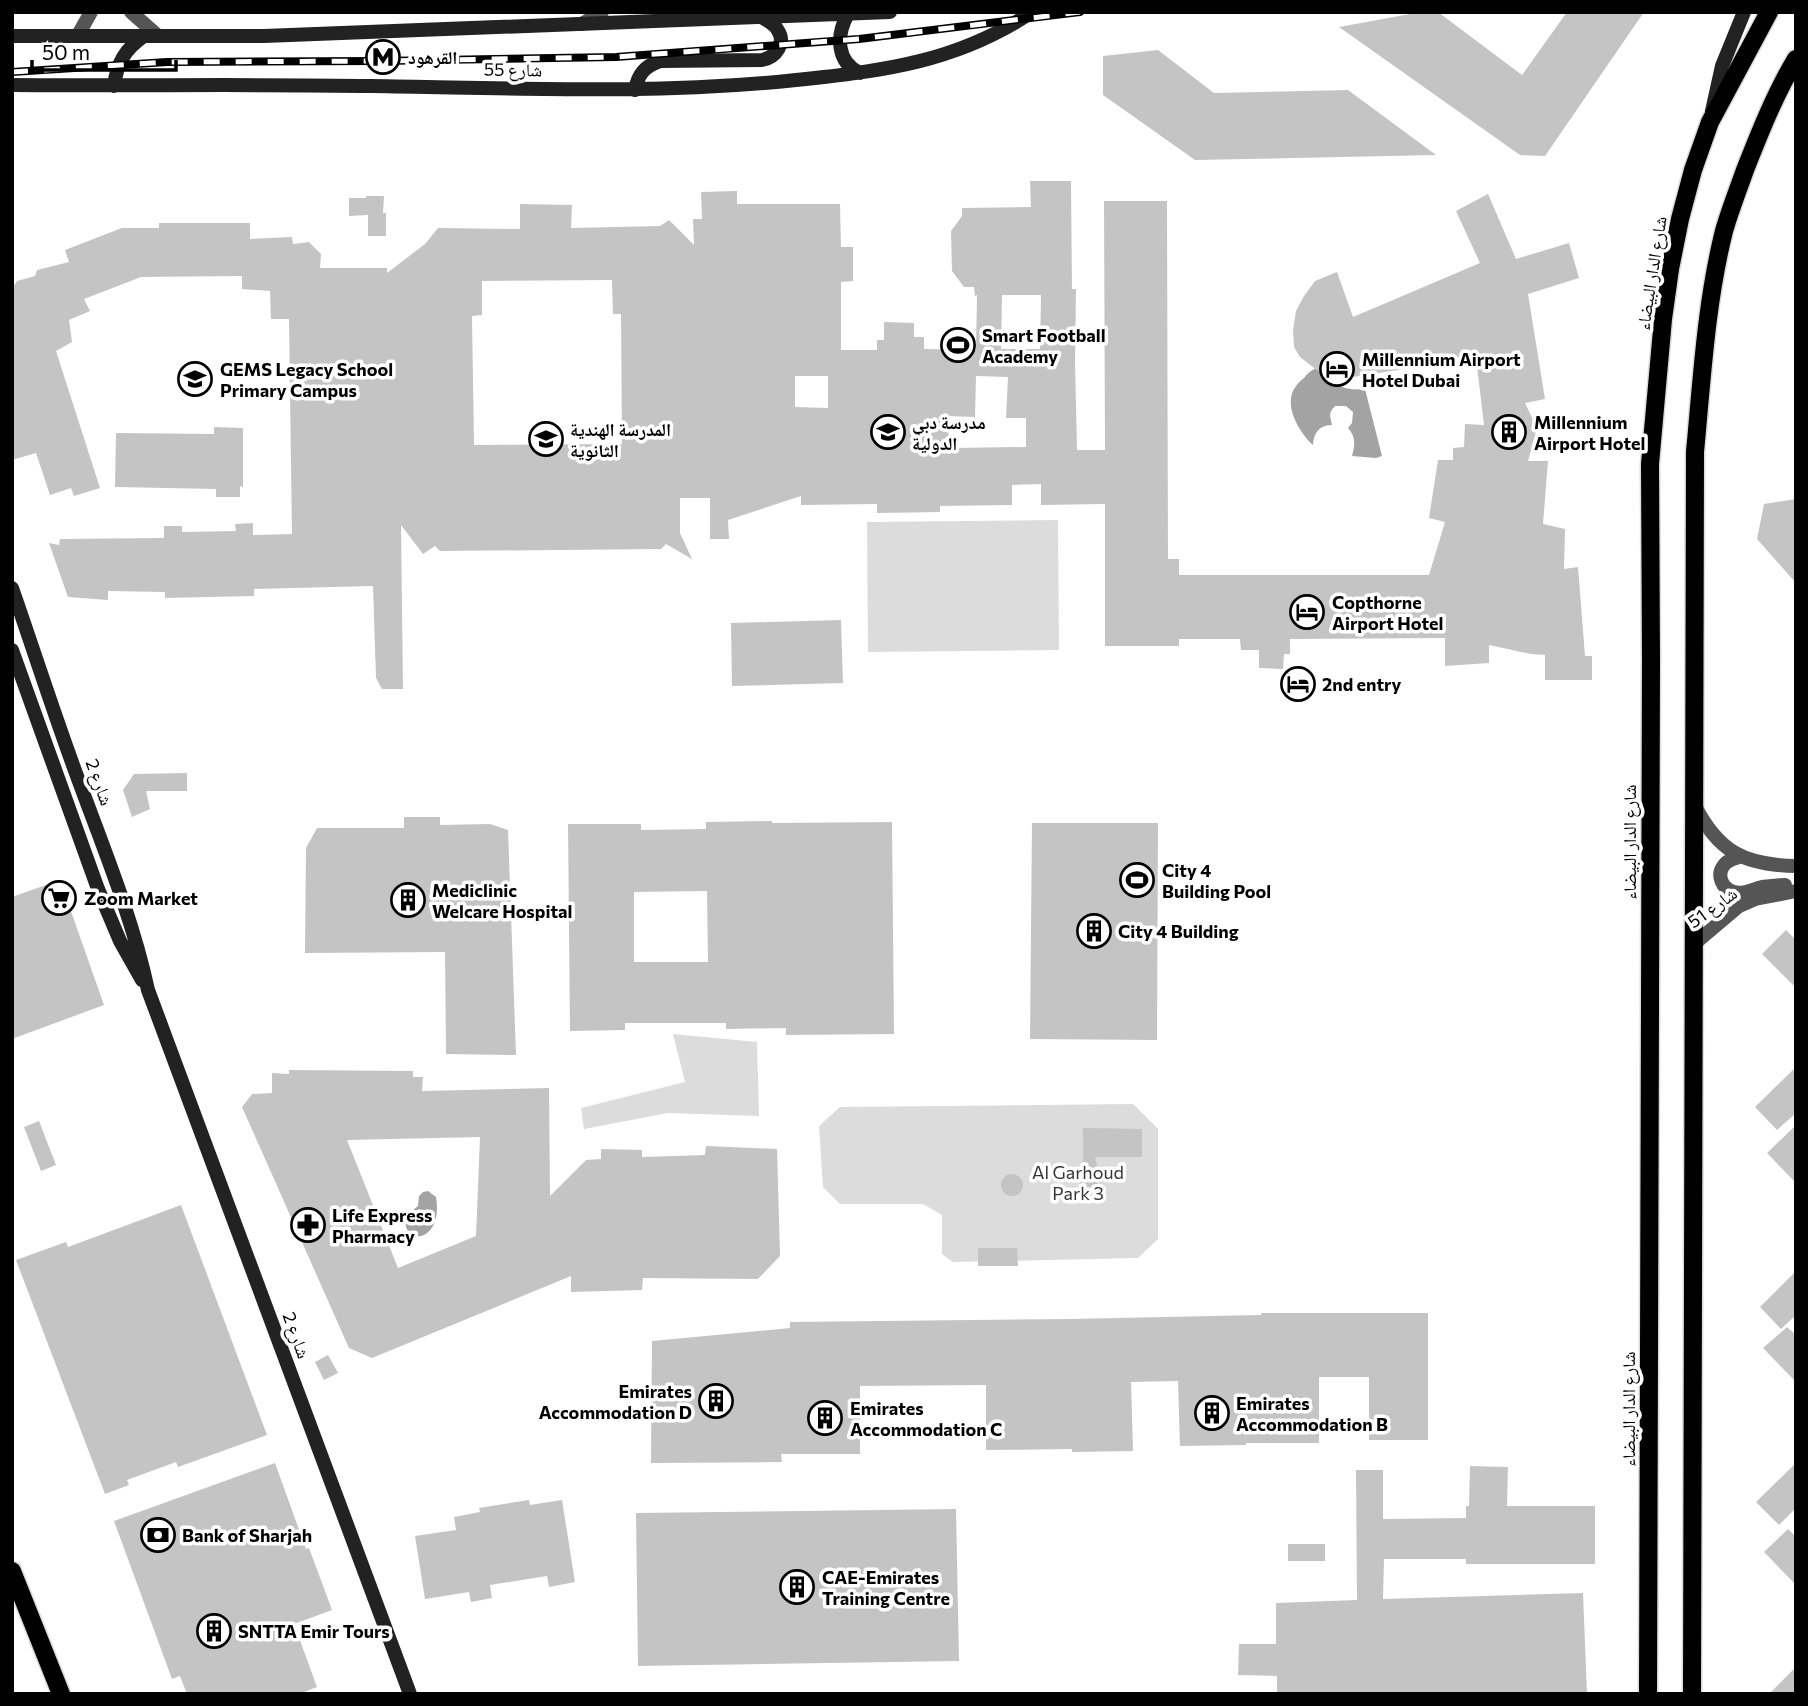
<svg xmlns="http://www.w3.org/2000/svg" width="1808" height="1706" viewBox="0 0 1808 1706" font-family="Commissioner,'Noto Naskh Arabic',sans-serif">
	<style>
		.green { fill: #dcdcdc }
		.water { fill: #a3a3a3 }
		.building { fill: #c4c4c4; fill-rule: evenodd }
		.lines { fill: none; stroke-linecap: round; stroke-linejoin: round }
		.primary-casing { stroke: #dbdbdb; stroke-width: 21 }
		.street { stroke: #555; stroke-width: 14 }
		.secondary { stroke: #222; stroke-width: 14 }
		.primary { stroke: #000; stroke-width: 18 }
		.rail-casing { stroke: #000; stroke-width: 8 }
		.rail { stroke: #fff; stroke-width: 5; stroke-dasharray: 16; stroke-linecap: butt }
		.labels { text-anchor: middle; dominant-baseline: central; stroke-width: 7; stroke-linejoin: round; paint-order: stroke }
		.poi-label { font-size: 18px; font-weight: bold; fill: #000; stroke: #fff; text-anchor: start }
		.street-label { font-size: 18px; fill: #000; stroke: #fff }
		.park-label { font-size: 18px; fill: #333; stroke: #fff }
	</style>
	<rect width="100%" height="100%" fill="#fff"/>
	<path class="green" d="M1058 520 1059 650 868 652 867 522Z
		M673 1034 757 1042 759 1116 668 1113 584 1129 581 1108 685 1082Z
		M1133 1104 1158 1129V1239L1138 1258 953 1262 942 1254V1215L923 1204H840L823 1187 819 1126 840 1107Z"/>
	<path class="water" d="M1317 368 1323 371 1321 375C1335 386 1347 391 1365 389L1382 456 1376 458 1352 456C1355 445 1356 437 1348 428L1352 423 1353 412 1346 406H1335C1328 414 1330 415 1332 425 1320 424 1313 434 1313 445 1299 432 1282 404 1296 386 1298 383 1301 380 1304 378 1308 373 1311 370 1317 368Z
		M428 1191 436 1197C444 1244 400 1247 406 1216L418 1206 419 1196 423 1192Z"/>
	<path class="building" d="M1421 12H1438L1522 75 1567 12H1644L1545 156 1520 155 1339 27Z
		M1158 50 1214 93 1348 90 1436 155 1195 160 1103 95V56Z
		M1030 181H1071L1072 289H1076L1075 361 1077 450H1105L1104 201H1167L1168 559H1179V575H1429L1445 522 1429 518 1438 460H1453V448L1464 447 1465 424 1484 425 1476 358 1340 379 1318 371 1300 357 1294 347 1293 330 1296 311 1304 296 1315 281 1337 272 1353 317 1480 263 1456 211 1488 194 1516 259 1569 243 1579 278 1528 294 1545 399 1525 403 1537 428 1528 461H1548L1543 524 1565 529 1564 569 1578 567 1585 656H1592V680H1545V655L1531 654 1489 645V663L1445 666V638L1290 639V654H1284L1283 669 1259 668V650H1241L1240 639H1179V646H1105V504L1041 505V484L1012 485V505L940 506V512L877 513V504L801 505V496L728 520 729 539H710V498H680V533L692 559 666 544 661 549 440 551 435 546 423 554 401 525 403 689H382L376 678 373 586 254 589V596L165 598V592L108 591V600L68 597 49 543 59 545 60 539 164 538V526H182V532L236 531 235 524 253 523V535L292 534 289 319H271L270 291 242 289V276L141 277 84 299 90 311 69 320 72 342 56 351 100 488 74 496 71 488 50 495 36 453 12 460V289L17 281 35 276 37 270 69 262 65 250 122 228H159V223H250V239L292 237 293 244 309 242 321 254 320 268H387V273L425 244 438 228 520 229V204L572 205 571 228 660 226 669 220 694 245 693 219H702L701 192 737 191V204H840L841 247H853V281L841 282V350H877V340H884V322L914 323V337H924V349L976 350 977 295 975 296 974 287H964L952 271 951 231 962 216V208L1031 207ZM612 280 613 314H621L622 444 474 445 472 316 482 315V281ZM1002 295H1041L1040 349H1001ZM795 376H828V408L795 407ZM976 376 1008 377 1006 418H1026V447L949 448 948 416 975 417Z
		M366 196H384L383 213H386V236H368V215L349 216V198H366Z
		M214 427 243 428V487L240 486V497H216V489L115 487 116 433 214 434Z
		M1796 499V583L1757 539 1764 504Z
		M841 620 843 683 732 686 731 623Z
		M187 773V791H146L150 809 132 817 123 790 134 774Z
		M404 817H440V825L490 824 508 830 516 1055 446 1054 445 952 305 953 306 848 317 828H404Z
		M772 821V823L892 822 894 1034 786 1035V1028L726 1029V1023H625V1030L570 1031 568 824H641V830L706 829V822ZM707 891 708 962H634V892Z
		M1032 823H1158L1157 1040 1030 1039Z
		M60 880 104 1005 12 1039V897Z
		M1786 930 1796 940V988L1762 954Z
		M1796 1067V1113L1777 1130 1755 1107Z
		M289 1070 413 1071V1077H423L422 1091 549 1088 550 1196 586 1160 601 1159V1149L642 1150V1157L705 1155 706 1146 777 1149 780 1256 758 1279 643 1278 642 1290 571 1292V1276L372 1358 349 1348 242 1107 252 1094 272 1093V1073L289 1074ZM480 1137 476 1236 398 1268 347 1140Z
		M39 1121 56 1165 41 1171 24 1127Z
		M1796 1125V1183L1767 1153Z
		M1083 1128 1142 1129V1157H1095L1101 1182 1100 1188 1096 1192 1090 1193 1084 1192 1081 1187 1079 1182 1083 1172Z
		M1001 1185a11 11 0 1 1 22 0a11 11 0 1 1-22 0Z
		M181 1205 267 1435 178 1467 176 1462 127 1480 129 1485 105 1494 16 1260 66 1242 68 1247Z
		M978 1248H1017L1018 1266H978Z
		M1796 1271V1315L1781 1329 1760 1307Z
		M1261 1313H1428V1440H1369V1377H1319V1443H1246V1445L1180 1446 1178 1381 1131 1382 1133 1451 1072 1452V1449L986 1450V1385L860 1386V1454H781L782 1462 651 1463 652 1341 790 1328V1322L1069 1319 1261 1315Z
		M1787 1327 1796 1335V1382L1763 1348Z
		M328 1355 338 1373 324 1380 315 1362Z
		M275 1463 306 1549 309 1548 332 1610 294 1624 317 1687 299 1694H187L180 1676 172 1679 114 1521Z
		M1796 1463V1508L1779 1525 1756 1502Z
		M1470 1466 1508 1467 1507 1506H1595V1564H1466V1559H1384L1383 1599 1583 1593 1587 1694H1277V1676L1238 1675 1239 1644H1276V1603L1357 1600 1356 1470H1383V1519L1466 1518V1506H1469Z
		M529 1500 530 1505 562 1500 575 1582 549 1587 547 1576 490 1585 492 1598 471 1602 469 1592 425 1599 415 1536 456 1530 454 1517 480 1512 479 1508Z
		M956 1509 959 1661 638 1666 636 1513Z
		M1788 1529 1796 1537V1585L1764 1552Z
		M1288 1544H1325V1561H1288Z
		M1796 1667V1694H1769Z"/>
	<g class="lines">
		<g class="primary-casing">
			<path id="primary" d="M12 1571 61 1694
				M1648 1694 1651 660 1650 464 1663 319 1670 269 1680 219 1693 170 1710 122 1769 12
				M1692 1694 1695 452C1702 378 1706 303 1724 231 1730 210 1738 190 1745 170 1760 132 1775 94 1796 59"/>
		</g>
		<path class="street" d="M131 12 157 35
			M582 24 602 12
			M78 35 91 12
			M1694 804C1718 852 1744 865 1796 866
			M1739 857C1734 859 1728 860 1724 865 1716 875 1722 889 1734 892 1743 895 1753 889 1762 887 1769 886 1777 885 1785 885
			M1693 945 1739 906 1755 899 1796 891"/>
		<path class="secondary" d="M848 14C836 35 836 62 860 73
			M12 36H264L890 12
			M12 85C132 86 252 84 372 86 514 88 655 95 796 80 883 71 957 62 1032 12
			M114 86C117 63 125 49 144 36
			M635 90C638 74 645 66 660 61L762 60C776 57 787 43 777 29 774 24 768 21 763 18
			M1712 111 1722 66 1744 12
			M12 588C34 651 54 714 77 776 103 847 132 916 148 990L410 1694
			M12 650 98 889 120 941 142 980"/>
		<use href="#primary" class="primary"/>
		<g class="rail-casing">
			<path id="rail" d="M12 72 167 62 381 61 616 57 859 39 1080 12"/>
		</g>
		<use href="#rail" class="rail"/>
	</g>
	<defs>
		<g id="metro-ring" transform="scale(1.75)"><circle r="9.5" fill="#fff" stroke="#000" stroke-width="1.5"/><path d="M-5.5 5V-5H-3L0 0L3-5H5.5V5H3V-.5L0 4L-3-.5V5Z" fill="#000"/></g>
		<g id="stadium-ring" transform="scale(1.75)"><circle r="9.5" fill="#fff" stroke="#000" stroke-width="1.5"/><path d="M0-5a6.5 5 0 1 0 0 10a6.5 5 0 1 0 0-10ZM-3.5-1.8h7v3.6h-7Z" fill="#000"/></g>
		<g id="hotel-ring" transform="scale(1.75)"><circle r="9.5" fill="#fff" stroke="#000" stroke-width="1.5"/><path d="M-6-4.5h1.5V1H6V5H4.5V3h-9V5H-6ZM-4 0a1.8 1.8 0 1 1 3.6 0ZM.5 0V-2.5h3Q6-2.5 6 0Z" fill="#000"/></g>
		<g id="university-ring" transform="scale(1.75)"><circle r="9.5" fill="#fff" stroke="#000" stroke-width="1.5"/><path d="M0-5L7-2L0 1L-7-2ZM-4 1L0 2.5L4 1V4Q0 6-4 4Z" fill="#000"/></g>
		<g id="school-ring" transform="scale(1.75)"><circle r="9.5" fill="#fff" stroke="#000" stroke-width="1.5"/><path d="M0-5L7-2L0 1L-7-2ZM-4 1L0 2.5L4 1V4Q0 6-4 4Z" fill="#000"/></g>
		<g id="building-ring" transform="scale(1.75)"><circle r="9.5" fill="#fff" stroke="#000" stroke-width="1.5"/><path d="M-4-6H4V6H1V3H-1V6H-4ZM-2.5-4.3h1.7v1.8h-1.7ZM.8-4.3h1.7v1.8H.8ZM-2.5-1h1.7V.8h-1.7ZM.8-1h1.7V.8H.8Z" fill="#000"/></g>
		<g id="supermarket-ring" transform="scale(1.75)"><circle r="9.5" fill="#fff" stroke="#000" stroke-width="1.5"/><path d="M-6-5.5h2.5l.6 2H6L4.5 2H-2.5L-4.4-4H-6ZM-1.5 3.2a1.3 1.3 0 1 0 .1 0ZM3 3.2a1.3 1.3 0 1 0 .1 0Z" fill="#000"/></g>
		<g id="pharmacy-ring" transform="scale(1.75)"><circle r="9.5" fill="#fff" stroke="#000" stroke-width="1.5"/><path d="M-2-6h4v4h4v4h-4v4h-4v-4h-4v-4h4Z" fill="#000"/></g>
		<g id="bank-ring" transform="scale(1.75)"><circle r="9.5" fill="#fff" stroke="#000" stroke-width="1.5"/><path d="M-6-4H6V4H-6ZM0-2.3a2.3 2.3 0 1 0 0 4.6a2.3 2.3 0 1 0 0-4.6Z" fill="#000"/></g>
	</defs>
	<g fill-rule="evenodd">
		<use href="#metro-ring" x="383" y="57"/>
		<use href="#stadium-ring" x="958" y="345"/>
		<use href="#hotel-ring" x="1337" y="369"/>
		<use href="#university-ring" x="195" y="379"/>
		<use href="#school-ring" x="888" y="432"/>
		<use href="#building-ring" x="1509" y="432"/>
		<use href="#school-ring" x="546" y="439"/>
		<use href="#hotel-ring" x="1307" y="612"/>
		<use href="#hotel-ring" x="1298" y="684"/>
		<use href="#stadium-ring" x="1137" y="880"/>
		<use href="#supermarket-ring" x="59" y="898"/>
		<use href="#building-ring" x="408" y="900"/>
		<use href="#building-ring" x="1094" y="931"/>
		<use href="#pharmacy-ring" x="308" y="1225"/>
		<use href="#building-ring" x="716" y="1401"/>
		<use href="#building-ring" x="1212" y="1413"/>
		<use href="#building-ring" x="825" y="1418"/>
		<use href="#bank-ring" x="158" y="1535"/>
		<use href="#building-ring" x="797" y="1587"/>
		<use href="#building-ring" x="214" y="1631"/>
	</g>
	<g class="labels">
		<g class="poi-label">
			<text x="408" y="57">القرهود</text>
			<text x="982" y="335">Smart Football<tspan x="982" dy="21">Academy</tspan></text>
			<text x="1362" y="359">Millennium Airport<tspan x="1362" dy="21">Hotel Dubai</tspan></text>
			<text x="220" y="369">GEMS Legacy School<tspan x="220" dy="21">Primary Campus</tspan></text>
			<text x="912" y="422">مدرسة دبي<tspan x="912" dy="21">الدولية</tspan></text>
			<text x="1534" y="422">Millennium<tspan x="1534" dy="21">Airport Hotel</tspan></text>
			<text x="570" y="429">المدرسة الهندية<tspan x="570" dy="21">الثانوية</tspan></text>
			<text x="1332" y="602">Copthorne<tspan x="1332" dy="21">Airport Hotel</tspan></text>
			<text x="1322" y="684">2nd entry</text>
			<text x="1162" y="870">City 4<tspan x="1162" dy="21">Building Pool</tspan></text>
			<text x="432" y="890">Mediclinic<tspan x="432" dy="21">Welcare Hospital</tspan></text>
			<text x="84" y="898">Zoom Market</text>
			<text x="1118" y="931">City 4 Building</text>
			<text x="332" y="1215">Life Express<tspan x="332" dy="21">Pharmacy</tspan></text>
			<text x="692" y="1391" text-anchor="end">Emirates<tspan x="692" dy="21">Accommodation D</tspan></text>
			<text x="1236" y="1403">Emirates<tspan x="1236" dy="21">Accommodation B</tspan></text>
			<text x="850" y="1408">Emirates<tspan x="850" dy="21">Accommodation C</tspan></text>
			<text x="182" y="1535">Bank of Sharjah</text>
			<text x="822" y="1577">CAE-Emirates<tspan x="822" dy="21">Training Centre</tspan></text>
			<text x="238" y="1631">SNTTA Emir Tours</text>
		</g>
		<g class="street-label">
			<text transform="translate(513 69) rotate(1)">شارع 55</text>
			<text transform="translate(1651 273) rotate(-81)">شارع الدار البيضاء</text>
			<text transform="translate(100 782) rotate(70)">شارع 2</text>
			<text transform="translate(1629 842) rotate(-90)">شارع الدار البيضاء</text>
			<text transform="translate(1712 907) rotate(-36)">شارع 51</text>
			<text transform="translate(297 1335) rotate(70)">شارع 2</text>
			<text transform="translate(1628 1409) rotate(-90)">شارع الدار البيضاء</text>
		</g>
		<g class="park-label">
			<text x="1078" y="1172">Al Garhoud<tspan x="1078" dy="21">Park 3</tspan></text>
		</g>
	</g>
	<rect width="1808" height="1706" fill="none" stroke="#000000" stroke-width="28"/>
	<path d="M32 60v10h144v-10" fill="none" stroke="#000000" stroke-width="3.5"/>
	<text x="42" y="60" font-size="21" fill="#000000" stroke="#ffffff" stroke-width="5" paint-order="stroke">50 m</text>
</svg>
